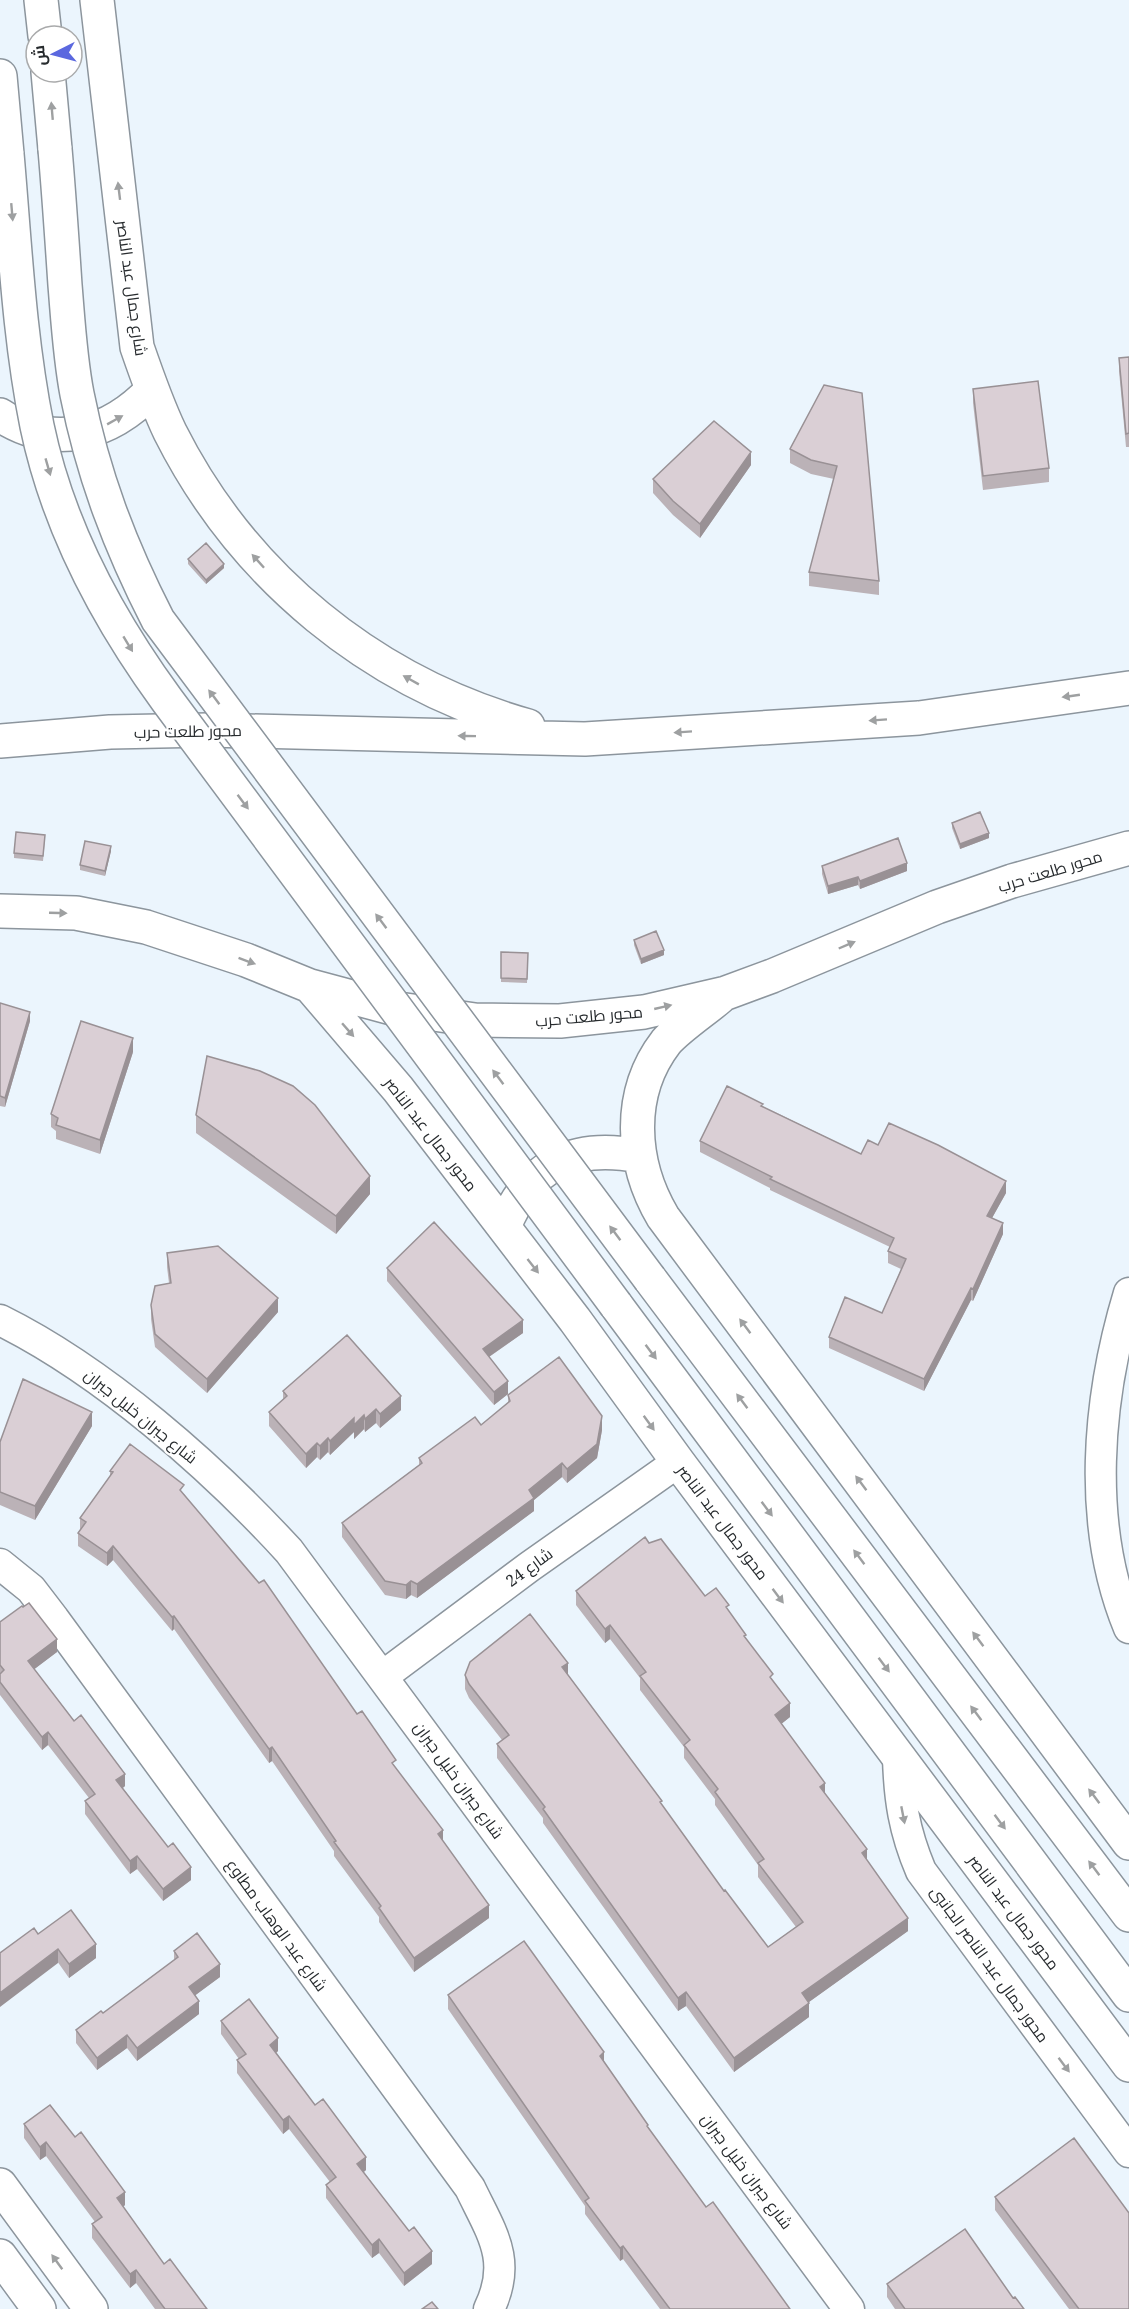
<svg xmlns="http://www.w3.org/2000/svg" width="1129" height="2309" viewBox="0 0 1129 2309" font-family="'Noto Serif',Cairo,serif">
	<style>
		.lines { fill: none; stroke-linecap: round; stroke-linejoin: round }
		.minor-casing { stroke: #8c959d; stroke-width: 33 }
		.tertiary-casing { stroke: #8c959d; stroke-width: 36 }
		.primary-casing { stroke: #8c959d; stroke-width: 36 }
		.minor { stroke: #fff; stroke-width: 30 }
		.tertiary { stroke: #fff; stroke-width: 33 }
		.primary { stroke: #fff; stroke-width: 33 }
		.primary-bridge-casing { stroke: #8c959d; stroke-width: 36; stroke-linecap: butt }
		.primary-bridge { stroke: #fff; stroke-width: 33 }
		.wall { fill: #bbb2b7 }
		.shaded-wall { fill: #999195 }
		.building { fill: #dacfd5; stroke: #999195; stroke-width: 1.5 }
		.oneway { fill: #9ea0a1 }
		.labels { text-anchor: middle; dominant-baseline: central; stroke-width: 4.5; stroke-linejoin: round; paint-order: stroke }
		.street-label { font-size: 16px; fill: #272b2e; stroke: #fff }
	</style>
	<rect width="100%" height="100%" fill="#ebf5fd"/>
	<g class="lines">
		<g class="minor-casing">
			<path id="minor" d="M1129 1293C1097 1399 1086 1524 1129 1628
				M0 1320C103 1371 211 1466 289 1551L849 2309
				M0 1564 31 1589 54 1619 470 2188C491 2232 513 2260 489 2309
				M383 1676 529 1567 678 1462
				M898 1756C899 1799 904 1831 921 1871L1129 2152"/>
		</g>
		<g class="tertiary-casing">
			<path id="tertiary" d="M0 2185 91 2309
				M0 2256 39 2309"/>
		</g>
		<g class="primary-casing">
			<path id="primary" d="M41 0 45 36
				M97 0 137 347C147 376 157 405 170 432 243 577 372 682 528 726
				M48 72 55 149
				M0 76 7 154
				M0 415C55 451 110 434 152 390
				M0 741 110 732 208 730 585 739 919 718 1129 688
				M0 911 76 913 146 927 246 960 310 986 392 1008 475 1020 560 1021 644 1012 726 993 772 976 937 907 1012 881 1129 848
				M310 986 398 1089 575 1320 678 1462 1129 2065
				M720 997C705 1010 678 1028 666 1042 626 1094 631 1163 663 1217L1129 1843
				M504 1227C529 1165 574 1143 639 1156
				M650 1279 1129 1915
				M616 1305 1129 1995"/>
		</g>
		<use href="#minor" class="minor"/>
		<use href="#tertiary" class="tertiary"/>
		<use href="#primary" class="primary"/>
		<g class="primary-bridge-casing">
			<path id="primary-bridge" d="M55 149C59 195 62 240 65 285 68 321 70 358 77 394 93 475 120 546 158 620L650 1279
				M7 154C15 245 19 337 37 426 58 527 107 618 167 700L616 1305"/>
		</g>
		<use href="#primary-bridge" class="primary-bridge"/>
	</g>
	<path class="wall" d="M1129 357V447H1126L1119 371V358Z
		M824 385 879 581V595L809 586V572L834 479 811 474 790 463V449Z
		M973 389 1049 468V482L983 490 973 403Z
		M751 465 700 538 673 515 653 493V479Z
		M188 559 224 568 206 584 188 564Z
		M952 823 989 838 960 849 952 828Z
		M45 839 43 861 14 858V853Z
		M111 851 105 876 80 870V865Z
		M822 866 907 871 860 889 858 885 828 894 822 874Z
		M634 940 664 955 641 964 634 945Z
		M501 952 528 953 527 983 501 982Z
		M0 1003 30 1021 5 1107 0 1106Z
		M133 1052 100 1154 56 1139V1131L51 1127V1114Z
		M763 1106 861 1154 878 1145 1006 1193 992 1218 1003 1234 973 1301 971 1300 924 1391 829 1348V1337L882 1313 901 1269 888 1263V1251L890 1247 770 1190V1188L700 1152V1141Z
		M196 1115 370 1194 336 1234 196 1133Z
		M167 1253 278 1312 207 1393 155 1347 151 1319V1305L169 1283 167 1267Z
		M387 1268 523 1333 489 1357 508 1394 494 1405 387 1281Z
		M283 1391 401 1410 380 1428 376 1423 365 1432 364 1429 354 1439V1432L330 1455 328 1452 320 1460 317 1457 306 1468 269 1426V1412L283 1399Z
		M508 1395 602 1430 597 1458 567 1483 562 1477 534 1500V1511L417 1598 411 1595 406 1599 385 1595 342 1537V1523L419 1465V1458L481 1425 508 1403Z
		M92 1426 35 1520 0 1505V1442Z
		M110 1471 184 1494 357 1714 396 1768 443 1841 489 1918 414 1972 379 1922V1917L334 1856V1851L272 1761 269 1763 174 1629 172 1631 113 1560 107 1566 78 1546V1533L80 1530V1518L110 1477Z
		M649 1543 705 1596 729 1611 773 1681 790 1717 781 1724 867 1860 908 1931 809 2002V2017L734 2072 686 2006 678 2011 543 1823V1818L497 1758V1744L502 1740 469 1698 465 1689V1675H568L724 1891 768 1947 796 1927 758 1877V1865L715 1805V1799L684 1758V1747L640 1690V1678L610 1639 605 1643 576 1605V1591Z
		M0 1622 57 1652 34 1669 125 1786 123 1788 191 1880 163 1901 137 1869 130 1874 85 1814V1801L89 1798 48 1745 42 1750 0 1695Z
		M38 1934 96 1958 69 1978Z
		M174 1951 220 1977 195 1995 199 2014 137 2061 127 2048 97 2070 76 2043V2030L103 2013 174 1960Z
		M448 1995 604 2062 648 2128 706 2207 790 2309H660L623 2259 620 2261 585 2214V2206L448 2009Z
		M221 2021 278 2051 276 2053 315 2105 366 2170 364 2172 432 2264 404 2286 379 2253 372 2258 326 2198V2185L330 2182 289 2129 283 2134 237 2073V2060L239 2059 221 2034Z
		M24 2124 125 2205 123 2207 164 2264 207 2309H155L136 2283 130 2288 92 2238V2224L95 2222 46 2156 40 2160 24 2138Z
		M995 2197 1129 2309H1069L995 2210Z
		M887 2284 1013 2298 1024 2309H895L887 2297Z"/>
	<path class="shaded-wall" d="M751 452V465L700 538V524Z
		M224 564V568L206 584V580Z
		M989 833V838L960 849V844Z
		M111 846V851L105 876V871Z
		M907 863V871L860 889V881Z
		M858 877V885L828 894V886Z
		M664 950V955L641 964V959Z
		M30 1012V1021L5 1107V1098Z
		M133 1038V1052L100 1154V1140Z
		M370 1176V1194L336 1234V1216Z
		M1006 1181V1193L987 1227V1216Z
		M1003 1223V1234L973 1301V1289Z
		M971 1288V1300L924 1391V1379Z
		M278 1298V1312L207 1393V1379Z
		M523 1320V1333L483 1361V1349Z
		M508 1381V1394L494 1405V1392Z
		M401 1396V1410L380 1428V1414Z
		M376 1409V1423L365 1432V1419Z
		M92 1412V1426L35 1520V1506Z
		M364 1415V1429L354 1439V1432L330 1455V1441L354 1418Z
		M602 1416V1430L597 1458 567 1483V1469Z
		M328 1438V1452L320 1460V1446Z
		M317 1443V1457L306 1468V1454Z
		M562 1463V1477L534 1500V1511L417 1598V1584Z
		M113 1546V1560L107 1566V1553Z
		M411 1581V1595L406 1599V1585Z
		M174 1616V1629L172 1631V1617Z
		M610 1625V1639L605 1643V1629Z
		M57 1639V1652L28 1674V1661Z
		M568 1663V1677L562 1667Z
		M790 1703V1717L775 1729V1715Z
		M48 1732V1745L42 1750V1737Z
		M272 1747V1761L269 1763V1749Z
		M125 1774V1786L116 1793V1780Z
		M825 1783V1797L820 1787Z
		M443 1830V1844L438 1834Z
		M867 1849V1863L862 1853Z
		M137 1856V1869L130 1874V1861Z
		M191 1867V1880L163 1901V1889Z
		M489 1905V1918L414 1972V1958Z
		M908 1918V1931L802 2007V1993Z
		M96 1944V1958L69 1978V1964Z
		M58 1949V1963L0 2007V1993Z
		M220 1964V1977L189 2000V1987Z
		M686 1992V2006L678 2011V1998Z
		M199 2001V2014L137 2061V2048Z
		M809 2003V2017L734 2072V2058Z
		M127 2035V2048L97 2070V2058Z
		M278 2038V2051L270 2058V2045Z
		M604 2052V2066L600 2056Z
		M289 2116V2129L283 2134V2120Z
		M46 2142V2156L40 2160V2147Z
		M366 2157V2170L357 2177V2164Z
		M125 2192V2205L117 2211V2198Z
		M379 2239V2253L372 2258V2245Z
		M623 2246V2259L620 2261V2248Z
		M432 2251V2264L404 2286V2273Z
		M136 2270V2283L130 2288V2274Z"/>
	<path class="building" d="M1129 357V433L1126 434 1119 358Z
		M1038 381 1049 468 983 476 973 389Z
		M824 385 862 393 879 581 809 572 837 466 811 460 790 449Z
		M714 421 751 452 700 524 673 501 653 479Z
		M206 543 224 564 206 580 188 559Z
		M980 812 989 833 960 844 952 823Z
		M16 832 45 835 43 856 14 853Z
		M898 838 907 863 860 881 858 877 828 886 822 866Z
		M85 841 111 846 105 871 80 865Z
		M656 931 664 950 641 959 634 940Z
		M501 952 528 953 527 979 501 978Z
		M0 1003 30 1012 5 1098 0 1096Z
		M81 1021 133 1038 100 1140 56 1125 58 1118 51 1114Z
		M207 1056 260 1071 293 1086 315 1105 370 1176 336 1216 196 1115Z
		M727 1086 763 1104 761 1106 861 1154 868 1140 878 1145 889 1123 938 1145 1006 1181 987 1216 1003 1223 973 1289 971 1288 924 1379 829 1337 845 1297 882 1313 906 1259 888 1251 894 1238 770 1179 772 1177 700 1141Z
		M434 1222 523 1320 483 1349 508 1381 494 1392 387 1268Z
		M218 1246 278 1298 207 1379 155 1334 151 1305 155 1286 171 1283 167 1253Z
		M347 1335 401 1396 380 1414 376 1409 365 1419 364 1415 354 1425V1418L330 1441 328 1438 320 1446 317 1443 306 1454 269 1412 287 1396 283 1391Z
		M559 1357 602 1416 597 1444 567 1469 562 1463 529 1490 534 1498 417 1584 411 1581 406 1585 385 1581 342 1523 422 1463 419 1458 475 1417 481 1425 510 1401 508 1395Z
		M23 1379 92 1412 35 1506 0 1492V1442Z
		M130 1444 184 1485 180 1490 259 1583 264 1580 357 1714 362 1711 396 1760 392 1763 443 1830 438 1834 489 1905 414 1958 379 1908 381 1906 334 1842 336 1841 272 1747 269 1749 174 1616 172 1617 113 1546 107 1553 78 1533 86 1522 80 1518 113 1472 110 1471Z
		M645 1537 649 1543 661 1539 705 1596 716 1588 729 1605 726 1607 746 1635 744 1636 773 1674 770 1677 790 1703 775 1715 825 1783 820 1787 867 1849 862 1853 908 1918 802 1993 809 2003 734 2058 686 1992 678 1998 543 1809 545 1807 497 1744 509 1735 469 1684 465 1675 470 1662 530 1614 568 1663 562 1667 662 1801 660 1802 724 1891 725 1890 768 1947 803 1922 758 1863 764 1859 715 1792 718 1789 684 1745 690 1740 640 1676 646 1672 610 1625 605 1629 576 1591Z
		M29 1603 57 1639 28 1661 74 1721 81 1715 125 1774 116 1780 168 1847 173 1843 191 1867 163 1889 137 1856 130 1861 85 1801 95 1794 48 1732 42 1737 0 1682V1674L4 1670 0 1665V1622L22 1606 23 1607Z
		M71 1910 96 1944 69 1964 58 1949 0 1993V1953L34 1928 38 1934Z
		M197 1933 220 1964 189 1987 199 2001 137 2048 127 2035 97 2058 76 2030 101 2011 103 2013 178 1957 174 1951Z
		M524 1941 604 2052 600 2056 648 2125 647 2126 706 2207 713 2202 790 2309H670L623 2246 620 2248 585 2201 589 2198 448 1995Z
		M249 1999 278 2038 270 2045 315 2105 323 2099 366 2157 357 2164 409 2231 414 2227 432 2251 404 2273 379 2239 372 2245 326 2185 336 2177 289 2116 283 2120 237 2060 246 2054 221 2021Z
		M50 2105 75 2137 81 2132 125 2192 117 2198 164 2264 170 2259 207 2309H165L136 2270 130 2274 92 2224 102 2217 46 2142 40 2147 24 2124Z
		M1074 2138 1129 2213V2309H1079L995 2197Z
		M965 2229 1013 2298 1015 2297 1024 2309H905L887 2284Z
		M432 2302 438 2309H422Z"/>
	<defs><path id="oneway-solid" d="M-6-.8H1V-3.2L6.5 0L1 3.2V.8H-6Z" transform="scale(1.5)"/></defs>
	<g class="oneway">
		<use href="#oneway-solid" transform="translate(52 111) rotate(-95)"/>
		<use href="#oneway-solid" transform="translate(119 191) rotate(-97)"/>
		<use href="#oneway-solid" transform="translate(12 212) rotate(85)"/>
		<use href="#oneway-solid" transform="translate(115 420) rotate(-29)"/>
		<use href="#oneway-solid" transform="translate(48 467) rotate(74)"/>
		<use href="#oneway-solid" transform="translate(258 561) rotate(-132)"/>
		<use href="#oneway-solid" transform="translate(128 644) rotate(59)"/>
		<use href="#oneway-solid" transform="translate(411 680) rotate(-151)"/>
		<use href="#oneway-solid" transform="translate(1071 696) rotate(172)"/>
		<use href="#oneway-solid" transform="translate(214 697) rotate(-127)"/>
		<use href="#oneway-solid" transform="translate(878 720) rotate(176)"/>
		<use href="#oneway-solid" transform="translate(683 732) rotate(176)"/>
		<use href="#oneway-solid" transform="translate(467 736) rotate(-179)"/>
		<use href="#oneway-solid" transform="translate(243 802) rotate(53)"/>
		<use href="#oneway-solid" transform="translate(58 913) rotate(2)"/>
		<use href="#oneway-solid" transform="translate(381 921) rotate(-127)"/>
		<use href="#oneway-solid" transform="translate(847 945) rotate(-23)"/>
		<use href="#oneway-solid" transform="translate(247 961) rotate(20)"/>
		<use href="#oneway-solid" transform="translate(663 1007) rotate(-13)"/>
		<use href="#oneway-solid" transform="translate(348 1030) rotate(49)"/>
		<use href="#oneway-solid" transform="translate(498 1077) rotate(-127)"/>
		<use href="#oneway-solid" transform="translate(615 1233) rotate(-127)"/>
		<use href="#oneway-solid" transform="translate(533 1266) rotate(52)"/>
		<use href="#oneway-solid" transform="translate(745 1326) rotate(-127)"/>
		<use href="#oneway-solid" transform="translate(651 1352) rotate(53)"/>
		<use href="#oneway-solid" transform="translate(742 1401) rotate(-127)"/>
		<use href="#oneway-solid" transform="translate(649 1423) rotate(54)"/>
		<use href="#oneway-solid" transform="translate(861 1483) rotate(-127)"/>
		<use href="#oneway-solid" transform="translate(767 1509) rotate(53)"/>
		<use href="#oneway-solid" transform="translate(859 1557) rotate(-127)"/>
		<use href="#oneway-solid" transform="translate(778 1596) rotate(53)"/>
		<use href="#oneway-solid" transform="translate(978 1639) rotate(-127)"/>
		<use href="#oneway-solid" transform="translate(884 1665) rotate(53)"/>
		<use href="#oneway-solid" transform="translate(976 1713) rotate(-127)"/>
		<use href="#oneway-solid" transform="translate(1094 1796) rotate(-127)"/>
		<use href="#oneway-solid" transform="translate(903 1815) rotate(79)"/>
		<use href="#oneway-solid" transform="translate(1000 1822) rotate(53)"/>
		<use href="#oneway-solid" transform="translate(1094 1868) rotate(-127)"/>
		<use href="#oneway-solid" transform="translate(1064 2065) rotate(53)"/>
		<use href="#oneway-solid" transform="translate(57 2262) rotate(-126)"/>
	</g>
	<g class="labels">
		<g class="street-label">
			<text transform="translate(132 288) rotate(82)">شارع جمال عبد الناصر</text>
			<text transform="translate(188 731) rotate(-1)">محور طلعت حرب</text>
			<text transform="translate(1050 871) rotate(-17)">محور طلعت حرب</text>
			<text transform="translate(589 1016) rotate(-5)">محور طلعت حرب</text>
			<text transform="translate(431 1134) rotate(52)">محور جمال عبد الناصر</text>
			<text transform="translate(141 1416) rotate(39)">شارع جبران خليل جبران</text>
			<text transform="translate(723 1522) rotate(53)">محور جمال عبد الناصر</text>
			<text transform="translate(529 1567) rotate(-36)">شارع 24</text>
			<text transform="translate(459 1780) rotate(54)">شارع جبران خليل جبران</text>
			<text transform="translate(1014 1912) rotate(53)">محور جمال عبد الناصر</text>
			<text transform="translate(277 1925) rotate(54)">شارع عبد الوهاب مطاوع</text>
			<text transform="translate(990 1964) rotate(54)">محور جمال عبد الناصر الجانبى</text>
			<text transform="translate(747 2171) rotate(53)">شارع جبران خليل جبران</text>
		</g>
	</g>
	<g transform="translate(54 54) rotate(264)"><circle r="28" fill="#ffffff" stroke="#a9aaab" stroke-width="1.5"/>
	<path d="M0-4.5L10 22L0 15L-10 22Z" fill="#5b68df"/>
	<text y="-9" font-size="16" font-weight="bold" text-anchor="middle" fill="#272b2e">ش</text>
	</g>
</svg>
